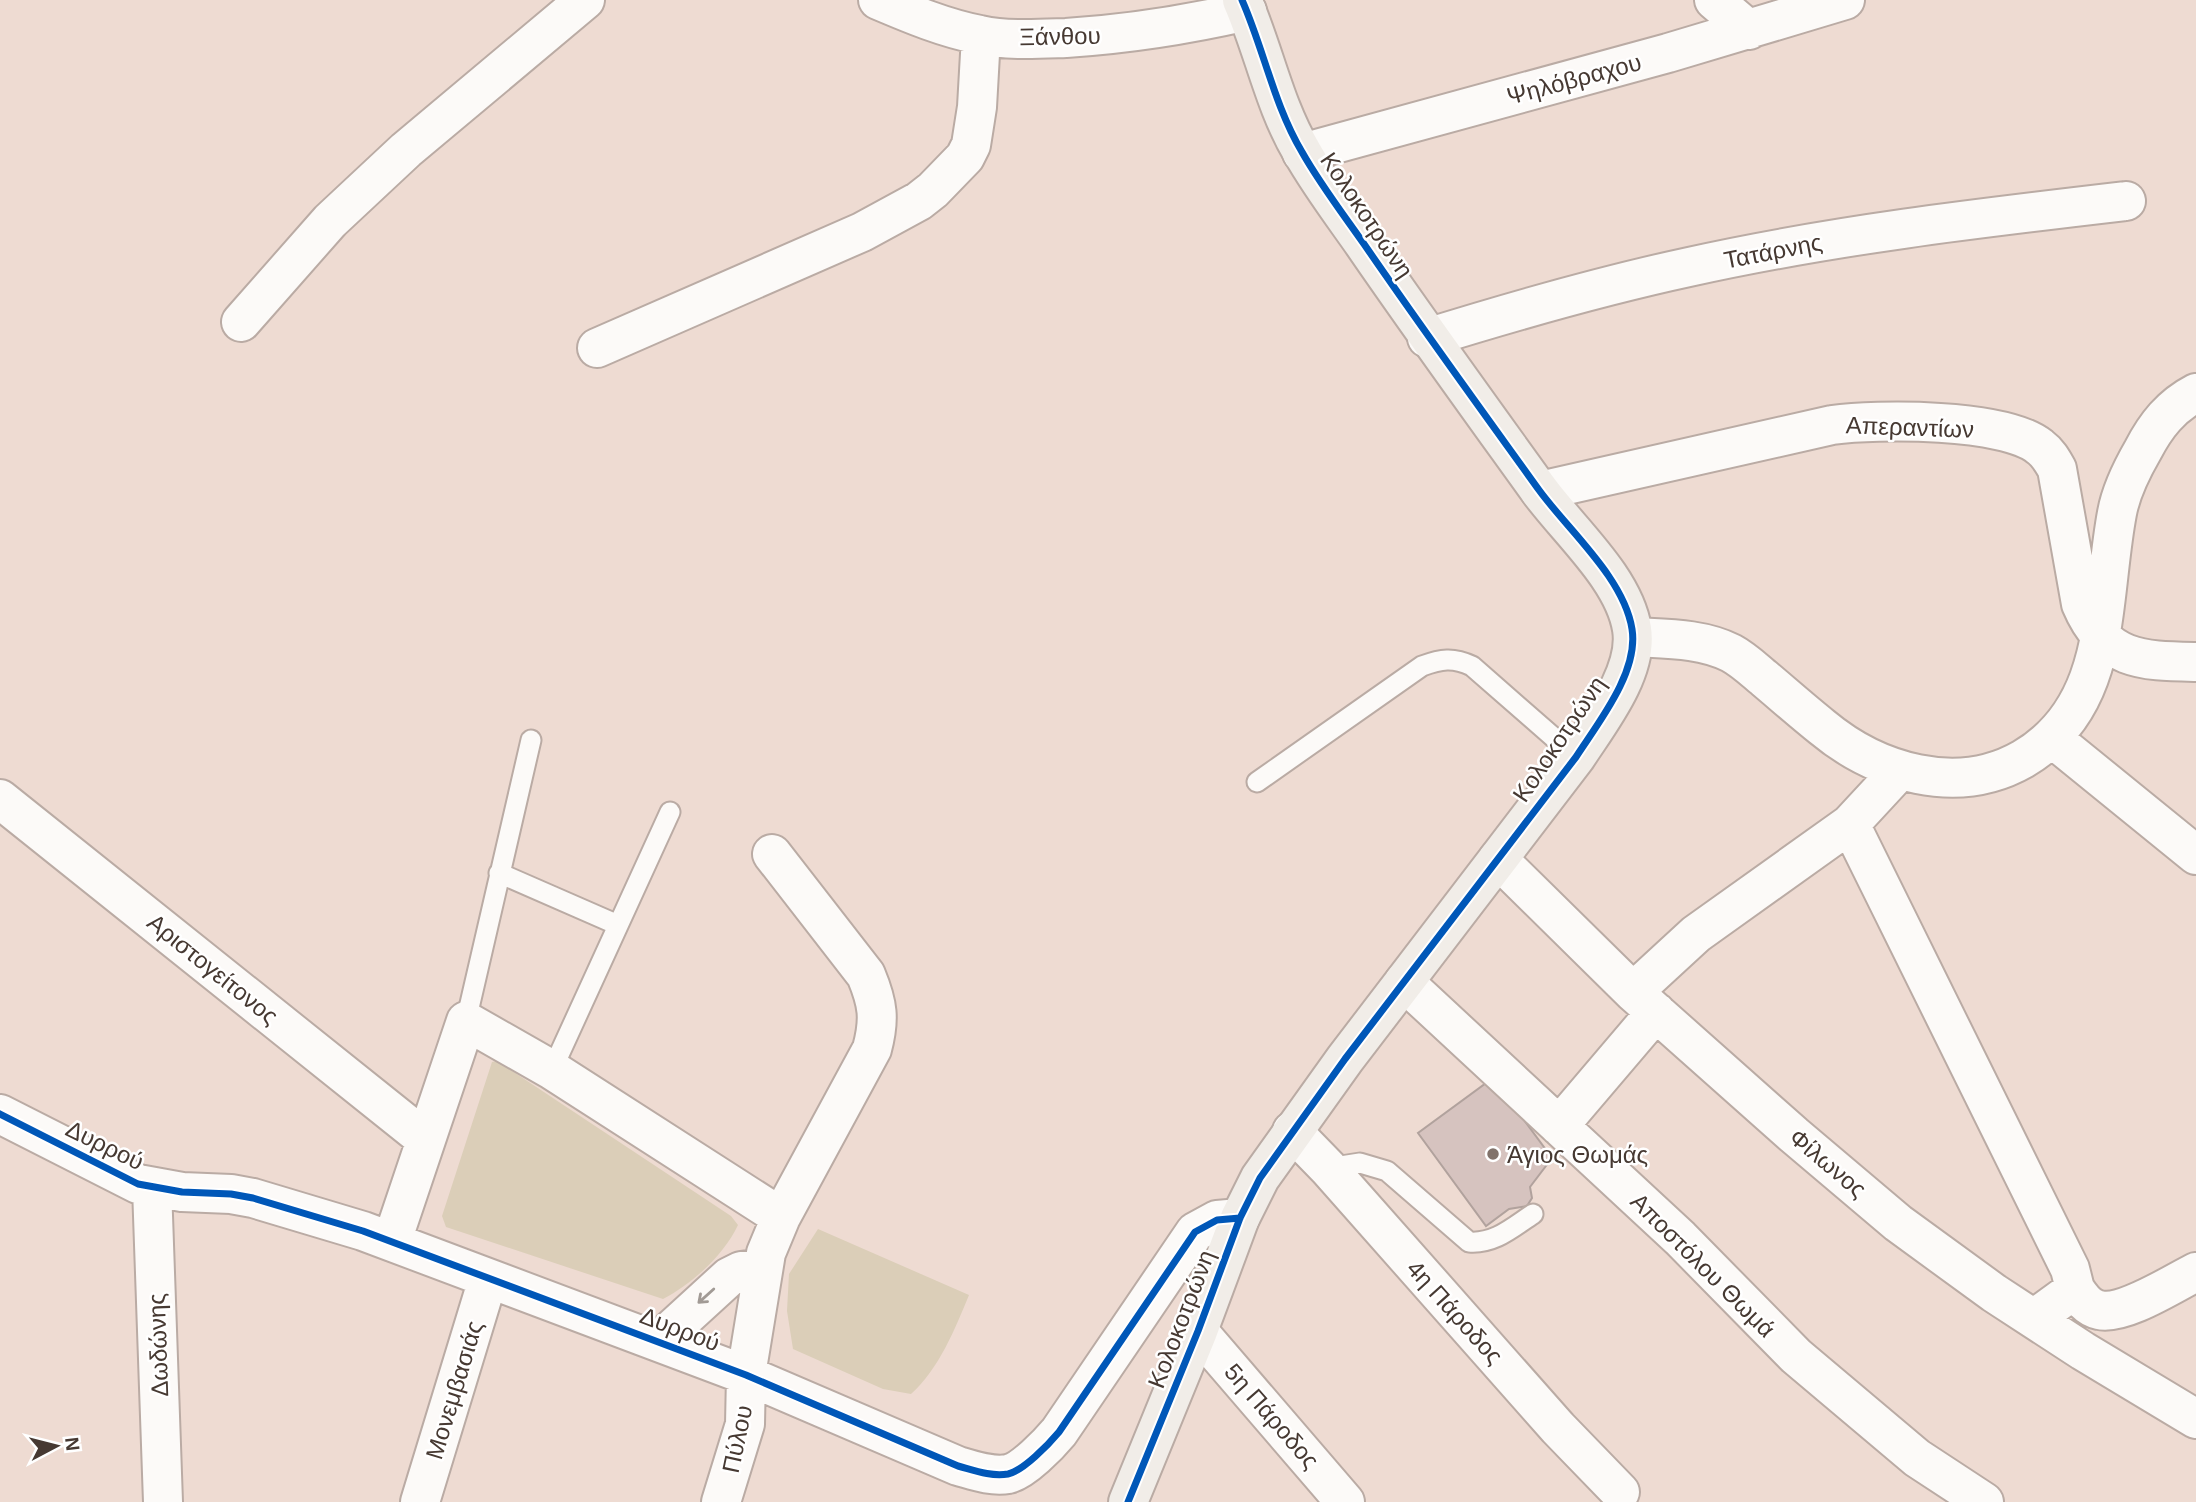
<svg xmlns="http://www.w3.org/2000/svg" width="2196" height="1502" viewBox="0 0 2196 1502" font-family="Arial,sans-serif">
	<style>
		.green { fill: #dbceb8 }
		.building { fill: #d6c3bf; stroke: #b1a29d; stroke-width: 2 }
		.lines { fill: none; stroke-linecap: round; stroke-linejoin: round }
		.lane-casing { stroke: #baaba4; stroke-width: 23 }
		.street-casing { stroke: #baaba4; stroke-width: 42 }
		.secondary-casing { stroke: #baaba4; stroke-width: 42 }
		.lane { stroke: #fcfaf8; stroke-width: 19 }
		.street { stroke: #fcfaf8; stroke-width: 38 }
		.secondary { stroke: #f1ede8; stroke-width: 38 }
		.cycleway-casing { stroke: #fff; stroke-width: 11 }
		.cycleway { stroke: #0057b8; stroke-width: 7 }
		.oneway { stroke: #a19a95 }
		.poi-dot { fill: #81726a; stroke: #fff; stroke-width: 2.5 }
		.labels { text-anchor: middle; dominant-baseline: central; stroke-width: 5; stroke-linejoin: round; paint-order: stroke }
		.street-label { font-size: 24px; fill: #463932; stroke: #fff }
		.poi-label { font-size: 24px; fill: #463932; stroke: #fff; text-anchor: start }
	</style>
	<rect width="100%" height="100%" fill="#eedbd2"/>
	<path class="green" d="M497 1061 731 1216 738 1225C724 1255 692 1284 663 1299L446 1227 442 1216 492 1062Z
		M818 1229 969 1295C955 1329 939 1369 911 1394L883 1389 793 1349 787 1311 789 1274Z"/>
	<path class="building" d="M1493 1078 1552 1158 1530 1187 1532 1198 1527 1206 1509 1209 1486 1226 1418 1133Z"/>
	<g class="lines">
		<g class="lane-casing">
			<path id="lane" d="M1257 782 1422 666C1441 659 1453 657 1472 666L1576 757
				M499 873 618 925
				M466 1021 531 740
				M552 1070 670 812
				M1328 1168 1360 1163 1387 1171 1469 1242C1495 1244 1513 1227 1533 1214"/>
		</g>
		<g class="street-casing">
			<path id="street" d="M878 0C911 14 944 28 980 35 1007 41 1038 39 1066 38 1129 34 1186 25 1247 11
				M1714 0 1749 30
				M1302 153 1668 53 1845 0
				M241 322 330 221 406 150 585 0
				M1427 338C1514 311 1601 286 1689 267 1833 235 1980 218 2126 201
				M597 348 862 232 919 201 933 190 965 157 971 145 977 107 981 36
				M1540 491 1832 425C1877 419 2005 418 2040 447 2048 453 2052 460 2057 469L2081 604C2105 661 2142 661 2196 662
				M1633 637C1666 639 1701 638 1731 653 1744 660 1754 670 1765 679 1784 695 1802 711 1822 727 1876 772 1957 797 2023 759 2113 706 2100 602 2117 513 2121 491 2132 469 2143 450 2156 425 2171 406 2196 393
				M2052 738 2196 855
				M0 799 425 1139
				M1850 824 2070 1269 2075 1289 2035 1318
				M1498 859 1633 992 1794 1135 1898 1223 1994 1293 2083 1351 2196 1419
				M1404 982 1680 1238 1796 1356 1917 1458 1984 1502
				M1633 992 1696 934 1850 824 1900 770
				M0 1114 138 1184 182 1192 231 1194 253 1198 363 1231 746 1375 958 1466C973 1470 991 1477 1008 1474 1023 1471 1049 1444 1059 1432L1195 1232 1217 1220 1240 1218
				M1559 1126 1656 1012
				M1292 1131 1328 1168 1558 1428 1620 1492
				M152 1187 163 1502
				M392 1241 466 1021 552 1070 781 1217
				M2075 1289C2081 1298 2088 1308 2099 1310 2123 1316 2174 1283 2196 1272
				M1198 1331 1345 1502
				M659 1341 729 1277 741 1271 763 1268
				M420 1502 488 1279
				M721 1502 745 1424 746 1375 766 1253 781 1217 872 1049C880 1019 878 1004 866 975L772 854"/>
		</g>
		<g class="secondary-casing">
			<path id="secondary" d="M1128 1502 1198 1331 1240 1218 1260 1178 1345 1059 1576 757C1598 723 1639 672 1632 629 1624 578 1568 530 1539 490 1480 408 1421 327 1364 244 1343 214 1320 184 1302 152 1274 105 1264 50 1242 0"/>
		</g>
		<use href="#lane" class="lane"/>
		<use href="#street" class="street"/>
		<use href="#secondary" class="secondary"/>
		<g class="cycleway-casing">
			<path id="cycleway" d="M0 1114 138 1184 182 1192 231 1194 253 1198 363 1231 746 1375 958 1466C973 1470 991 1477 1008 1474 1023 1471 1049 1444 1059 1432L1195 1232 1217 1220 1240 1218
				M1128 1502 1198 1331 1240 1218 1260 1178 1345 1059 1576 757C1598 723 1639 672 1632 629 1624 578 1568 530 1539 490 1480 408 1421 327 1364 244 1343 214 1320 184 1302 152 1274 105 1264 50 1242 0"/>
		</g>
		<use href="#cycleway" class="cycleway"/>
	</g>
	<defs><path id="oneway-shaft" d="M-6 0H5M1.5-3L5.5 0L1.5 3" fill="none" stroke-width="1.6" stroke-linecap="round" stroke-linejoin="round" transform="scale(1.75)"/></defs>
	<use class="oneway" href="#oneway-shaft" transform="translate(706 1296) rotate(138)"/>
	<circle class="poi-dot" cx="1493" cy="1154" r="7"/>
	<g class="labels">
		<g class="street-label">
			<text transform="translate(1060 36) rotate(-1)">Ξάνθου</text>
			<text transform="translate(1574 79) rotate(-15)">Ψηλόβραχου</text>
			<text transform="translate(1367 215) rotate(56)">Κολοκοτρώνη</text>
			<text transform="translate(1773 251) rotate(-11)">Τατάρνης</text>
			<text transform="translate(1910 427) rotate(2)">Απεραντίων</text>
			<text transform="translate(1559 739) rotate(-56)">Κολοκοτρώνη</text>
			<text transform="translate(213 969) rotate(39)">Αριστογείτονος</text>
			<text transform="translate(105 1145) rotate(26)">Δυρρού</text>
			<text transform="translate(1828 1163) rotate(40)">Φίλωνος</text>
			<text transform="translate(1703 1265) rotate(45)">Αποστόλου Θωμά</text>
			<text transform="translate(1455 1312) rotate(48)">4η Πάροδος</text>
			<text transform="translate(1181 1319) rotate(-69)">Κολοκοτρώνη</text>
			<text transform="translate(680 1329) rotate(21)">Δυρρού</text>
			<text transform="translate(158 1345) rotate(-92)">Δωδώνης</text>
			<text transform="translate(454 1390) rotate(-73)">Μονεμβασιάς</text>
			<text transform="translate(1272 1416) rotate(49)">5η Πάροδος</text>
			<text transform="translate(737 1439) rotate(-78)">Πύλου</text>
		</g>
		<g class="poi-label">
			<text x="1507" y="1154">Άγιος Θωμάς</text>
		</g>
	</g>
	<g transform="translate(56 1446) rotate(83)" stroke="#ffffff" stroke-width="5" paint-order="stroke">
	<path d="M0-5L12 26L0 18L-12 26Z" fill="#463932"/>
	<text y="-10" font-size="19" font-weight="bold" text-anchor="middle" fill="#463932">N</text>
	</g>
</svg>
